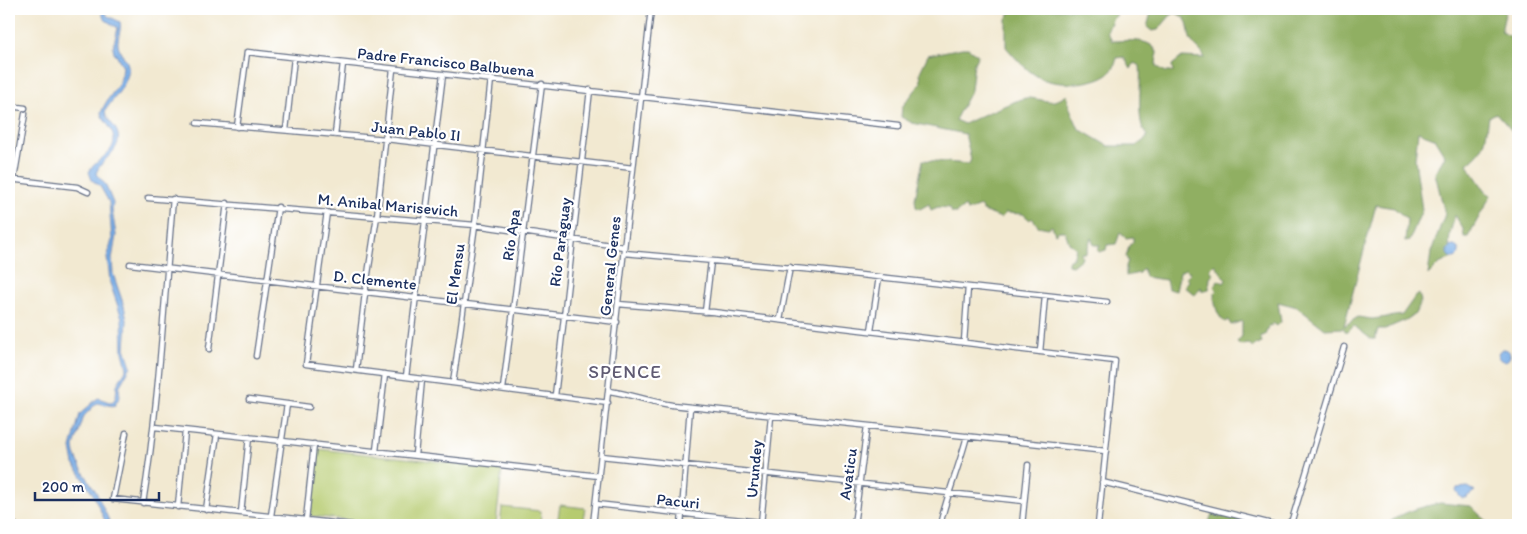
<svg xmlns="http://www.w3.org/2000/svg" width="1527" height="534" viewBox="0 0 1527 534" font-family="Itim,sans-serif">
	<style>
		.green { fill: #b6cb6f; stroke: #687d66 }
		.forest { fill: #90af62; stroke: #566f60 }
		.water { fill: #79ade6; stroke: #4a6ea2 }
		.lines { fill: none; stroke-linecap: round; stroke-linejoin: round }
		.street-casing { stroke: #667086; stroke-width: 7 }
		.street { stroke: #fff; stroke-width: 4.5 }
		.labels { text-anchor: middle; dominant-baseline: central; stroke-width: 4.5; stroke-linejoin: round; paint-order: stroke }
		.street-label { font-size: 16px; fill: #1b2f5e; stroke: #fff }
		.quarter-label { font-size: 19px; letter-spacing: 1px; fill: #605b73; stroke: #fff }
	</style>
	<rect width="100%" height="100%" fill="#fff"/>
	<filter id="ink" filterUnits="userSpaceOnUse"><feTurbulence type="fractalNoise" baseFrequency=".02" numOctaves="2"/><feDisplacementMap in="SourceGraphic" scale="10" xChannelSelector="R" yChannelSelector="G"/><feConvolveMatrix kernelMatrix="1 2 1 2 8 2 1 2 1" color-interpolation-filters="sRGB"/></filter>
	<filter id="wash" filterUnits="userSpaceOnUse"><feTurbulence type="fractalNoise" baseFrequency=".0096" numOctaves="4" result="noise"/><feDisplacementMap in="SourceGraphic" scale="20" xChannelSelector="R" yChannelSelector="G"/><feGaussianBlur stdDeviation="1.12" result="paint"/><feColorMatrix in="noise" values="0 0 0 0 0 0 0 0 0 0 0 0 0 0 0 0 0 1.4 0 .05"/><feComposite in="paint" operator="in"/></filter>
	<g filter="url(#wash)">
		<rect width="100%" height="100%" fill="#f2e9d1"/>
		<path class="green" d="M317 449 502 468 496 525H394L310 516Z
			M560 505 585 508 582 525H557Z
			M502 507 541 511 540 525H500Z"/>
		<path class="forest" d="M1013 9H1112L1117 15 1112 20 1107 32 1112 41C1126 41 1150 37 1157 52L1156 66 1166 72H1173L1172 65 1182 57 1205 58C1202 51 1196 48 1192 42 1185 31 1194 20 1175 13L1170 16 1158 30 1152 31 1147 27 1152 9H1506L1501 32 1510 36 1514 45 1518 42V133L1513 132 1496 113 1489 117C1485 141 1487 148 1467 164L1486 192 1491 195 1468 237H1464L1463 229 1455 215C1451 230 1446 243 1452 258L1439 264 1428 275 1431 252 1445 214 1435 173 1445 156 1434 138 1418 132 1415 159 1422 210 1409 241 1405 242 1407 219 1394 208 1376 205 1344 326 1358 317 1372 319 1402 315 1414 298 1419 294 1421 301 1415 314 1406 320 1385 329H1378L1375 339H1371L1354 326 1347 333 1343 328 1325 329 1297 307 1278 302 1281 322 1277 326 1273 323 1271 326 1269 325 1265 335 1260 337 1262 342 1259 345 1257 344 1253 347 1248 343 1241 345 1237 342 1242 336V321L1231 325 1228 320 1225 322C1217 317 1214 303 1214 293L1217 290 1214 287 1218 280 1224 283 1226 280 1215 264 1210 269 1213 274 1210 278 1209 289 1202 291 1201 287 1195 295 1184 286 1189 281 1186 277 1191 273 1185 269 1180 272 1176 291 1168 289 1166 280 1145 277 1143 268 1139 273 1126 276V266L1128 261 1126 257 1129 246 1133 242V237L1126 238 1120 233 1116 244 1107 245 1106 250 1099 252 1097 250 1100 245H1094L1091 238 1086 253H1081L1082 258 1072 266 1068 265V261L1073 258 1076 248 1069 243 1065 231H1059L1055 234 1052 226 1048 228 1038 226 1032 218 1030 220 1023 214 1005 213 1001 218 983 211 980 206 967 211 965 206 956 213H952L950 208 938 207 931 210 929 204 920 209 916 207 915 199 923 160 969 164 971 159 965 134 912 123 901 117 902 107 921 83 920 72 928 55 962 48H968L978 55 974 63 971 90 955 120 964 124C973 119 1018 99 1026 98 1044 98 1050 107 1067 95L1069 106 1079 129 1108 146H1136L1147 138V134C1135 127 1142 81 1140 66L1134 63 1131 69 1124 57 1117 58C1116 61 1115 66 1113 69 1101 85 1058 87 1040 78 1026 70 1016 59 1006 47V19Z
			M1440 503 1471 506 1490 525H1386C1401 512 1421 507 1440 503Z
			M1213 511 1255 525H1208Z"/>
		<path class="water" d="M101 9H105L106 15 120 22C122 30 117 37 118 45 119 52 124 56 127 62 134 79 113 98 105 111 106 121 116 125 118 135 121 152 100 159 96 174L105 184 113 203 112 210 116 235 112 259 113 274 124 306 127 320 125 348 131 366 119 387 120 397 114 406 97 403 84 416 74 447 75 454 81 468 96 492 111 525H107L93 494 74 464 71 448 80 414 98 398 112 403 116 397 117 385 127 368 123 352 122 318 110 283 109 271 107 258 112 240 109 202 100 186 92 180 89 172C96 158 119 153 113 134 111 126 103 121 101 113 109 92 121 90 123 66L114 52 113 47 118 28 104 19Z
			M1447 252a6 6 0 1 1 12 0a6 6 0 1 1-12 0Z
			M1498 355a6 6 0 1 1 12 0a6 6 0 1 1-12 0Z
			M1468 487 1475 491 1465 498H1461L1456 491 1457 488Z"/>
	</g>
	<g filter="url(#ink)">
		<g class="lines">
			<g class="street-casing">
				<path id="street" d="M9 106 25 108
					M197 123 386 139 633 168
					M237 127 247 52 898 126
					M286 130 294 58
					M335 135 343 63
					M9 179 77 187 88 192
					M14 179 25 114
					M148 198 475 225 624 247
					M327 212 306 364 608 403
					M624 253 815 270 1107 302
					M130 264 617 322
					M618 304 713 312 1115 361 1098 525
					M705 312 711 261
					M780 320 790 267
					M871 331 879 277
					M964 342 968 287
					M209 349 227 203
					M1040 352 1045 296
					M256 356 278 207
					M356 370 365 293 377 216 393 69
					M406 377 443 74
					M453 383 475 225 491 79
					M503 389 542 84
					M609 391C631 394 650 402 672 405L1106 451
					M555 396 590 90
					M249 399 309 407
					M155 427 599 476
					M126 433 113 499 352 525
					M376 451 385 374
					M415 455 422 379
					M601 456 1024 501
					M1102 482 1276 525
					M143 503C159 403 164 301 173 199
					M596 504 787 525
					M178 507 185 431
					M206 510 217 434
					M241 513 249 437
					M271 516 287 404
					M306 520 314 444
					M9 524 15 525
					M761 524 771 416
					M593 525 651 9
					M681 525 690 407
					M854 525 867 426
					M940 525C947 495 959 467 967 436
					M1022 525 1028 465
					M1286 525 1292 520 1344 347"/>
			</g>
			<use href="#street" class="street"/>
		</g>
	</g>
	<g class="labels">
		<g class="street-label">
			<text transform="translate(446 62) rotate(6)">Padre Francisco Balbuena</text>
			<text transform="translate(416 131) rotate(6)">Juan Pablo II</text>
			<text transform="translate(388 205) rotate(5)">M. Anibal Marisevich</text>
			<text transform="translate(511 235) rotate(-82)">Río Apa</text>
			<text transform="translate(560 242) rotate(-83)">Río Paraguay</text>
			<text transform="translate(610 266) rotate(-84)">General Genes</text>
			<text transform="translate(455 274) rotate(-82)">El Mensu</text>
			<text transform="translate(375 280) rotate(6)">D. Clemente</text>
			<text transform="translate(754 469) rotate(-85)">Urundey</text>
			<text transform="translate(848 474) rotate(-82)">Avaticu</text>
			<text transform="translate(678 501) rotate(6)">Pacuri</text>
		</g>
		<g class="quarter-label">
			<text x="625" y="371">SPENCE</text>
		</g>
	</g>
	<rect width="1527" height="534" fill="none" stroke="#fff" stroke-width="30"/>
	<path d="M35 492v8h124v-8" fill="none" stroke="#1b2f5e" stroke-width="2.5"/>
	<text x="42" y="492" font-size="15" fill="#1b2f5e" stroke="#ffffff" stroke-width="4" paint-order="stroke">200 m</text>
</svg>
